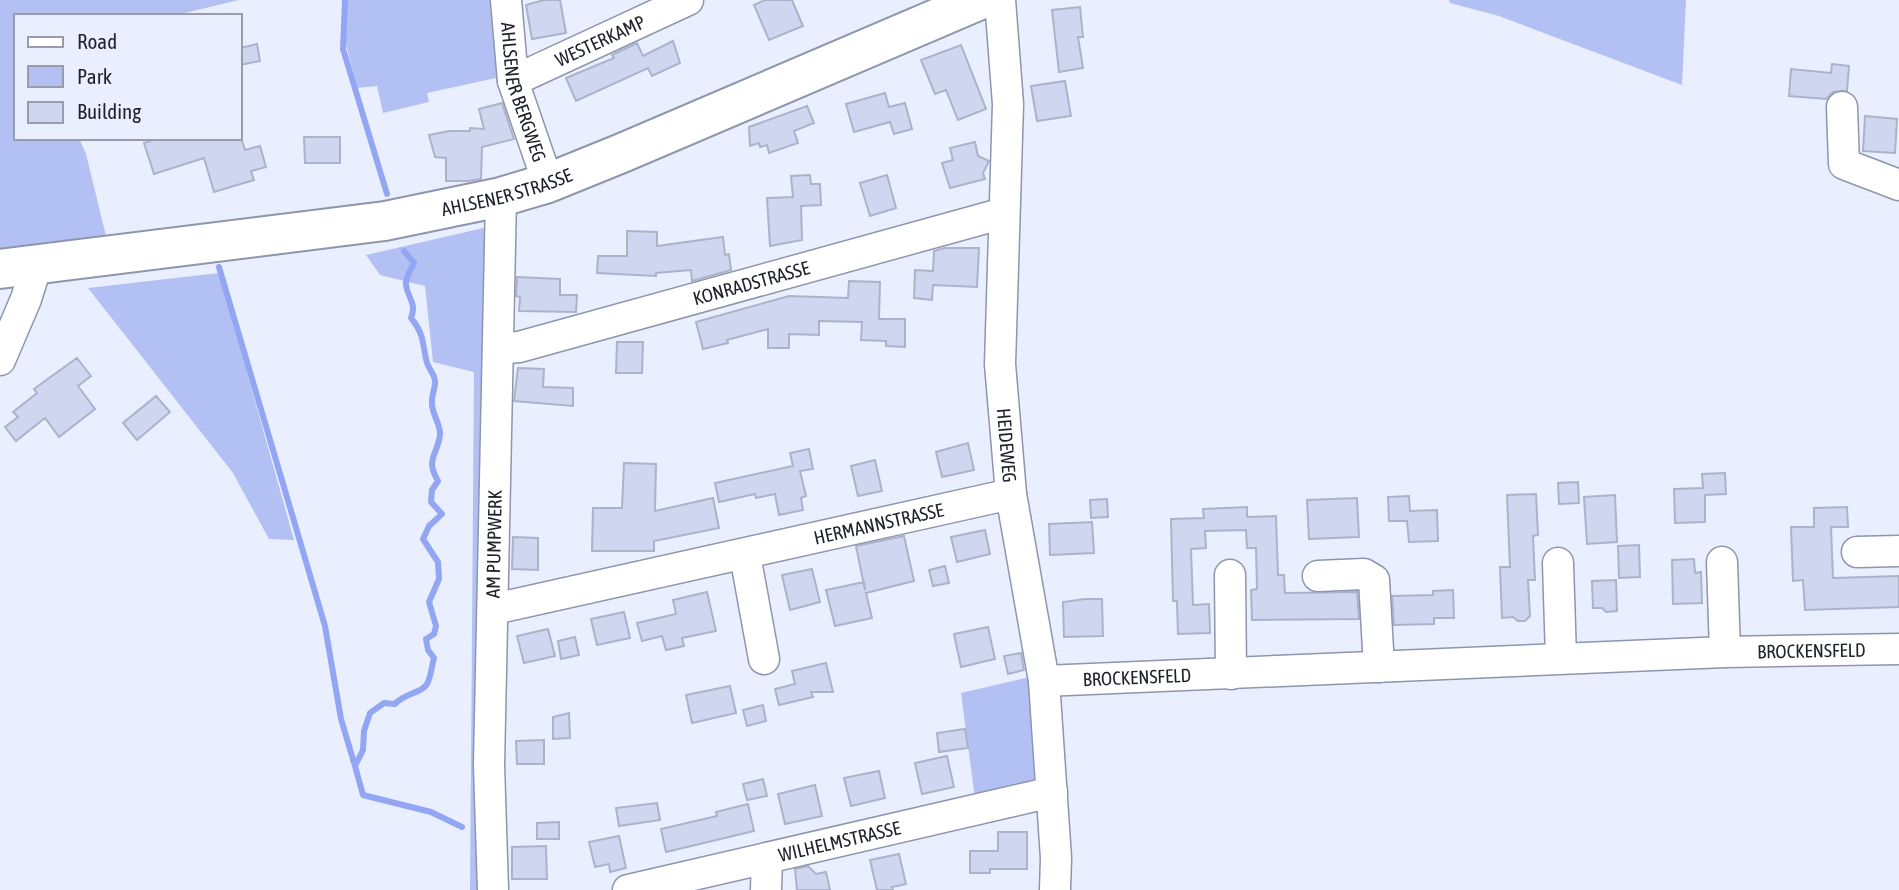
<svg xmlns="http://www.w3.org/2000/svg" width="1899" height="890" viewBox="0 0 1899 890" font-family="'Asap Condensed',sans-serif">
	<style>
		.green { fill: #b2c0f4 }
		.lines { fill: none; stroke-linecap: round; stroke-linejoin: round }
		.stream { stroke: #92a6f4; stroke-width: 6 }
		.building { fill: #cfd7f0; stroke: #abb3cb; stroke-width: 2 }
		.minor-casing { stroke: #8e95ac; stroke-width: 33 }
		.major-casing { stroke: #8e95ac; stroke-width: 42 }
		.minor { stroke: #fff; stroke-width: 30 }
		.major { stroke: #fff; stroke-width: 38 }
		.labels { text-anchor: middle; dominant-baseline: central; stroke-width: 5; stroke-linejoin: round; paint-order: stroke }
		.street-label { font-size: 19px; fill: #20232c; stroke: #eaefff }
	</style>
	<rect width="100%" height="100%" fill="#eaefff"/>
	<path class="green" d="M0 0H239L172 16H16V138H79L86 154 107 240 0 251Z
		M342 0H499L505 76 427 93 429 102 383 113 377 86 357 88 342 29Z
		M1449 0H1686L1682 85 1499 16 1450 3Z
		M492 226 486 890H470L474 372 433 362 425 286 380 275 366 255Z
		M219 273 294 540 269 539 233 473 88 288Z
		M1030 677 1038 778 1028 788 975 799 961 693Z"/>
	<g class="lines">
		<path class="stream" d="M345 0 343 49 387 194
			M404 251 414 263C411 270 405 277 406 285 408 299 417 303 411 318 425 335 422 344 427 363 429 370 436 375 435 383 435 390 431 396 432 404 432 414 441 425 440 435 437 456 425 459 438 481L432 490 431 502 442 514 429 526 423 539 438 562 439 579 429 602 436 626 434 634 426 639 428 650 434 658C432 665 431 675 428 682 424 693 404 693 395 704L384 703 370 713 364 731 363 750 355 766 363 795 431 812 462 827
			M219 267 325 626 341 719 355 766"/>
	</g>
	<path class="building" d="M544 0H560L566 33 532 39 526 5Z
		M765 0H792L803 26 769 40 754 5Z
		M1080 7 1083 37H1078L1083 68 1059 72 1052 10Z
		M673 41 680 63 652 76 648 68 576 101 566 78 614 58 612 55 637 43 643 56Z
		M257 44 260 61 240 65V48Z
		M961 45 986 109 958 120 946 90 935 94 921 60Z
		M1832 64 1849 66 1847 91 1833 92 1826 99 1789 96 1791 69 1831 73Z
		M1065 81 1071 116 1037 121 1031 86Z
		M885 93 889 107 905 103 912 129 894 134 890 122 854 132 846 104Z
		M502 103 514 139 482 147 481 179 468 181H446V158L435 157 429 135 449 131H470V128L484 129 479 109Z
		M807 106 814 123 794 131 798 143 769 153 767 145 760 147 759 143 750 146 749 127Z
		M1865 116 1897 119 1895 153 1863 151Z
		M304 137H340V163H305Z
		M158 138H241L245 150 260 146 266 167 251 171 254 180 214 192 204 158 154 174 144 143Z
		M975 142 978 156 989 161 983 173 985 179 950 188 942 163 953 160 950 148Z
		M810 175 811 184H820L821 205 801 206 802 240 770 246 767 198 793 197 791 176Z
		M887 175 896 208 870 216 860 183Z
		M627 231 657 232V246L723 237 725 255 729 254 731 270 692 281 691 270 656 273V276L597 273 598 256H627Z
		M945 248H979L977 287 933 285 932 300 914 298 915 270 933 271 934 251Z
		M517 277 560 279V295H577L576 312 519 311 520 297 516 296Z
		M849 281 880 282 879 319H905V347L886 346V341L861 340 862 322 819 321V335L789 334V348H768V329L727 340 728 343 703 349 696 322 789 296 848 298Z
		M617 342H643L642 373H616Z
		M77 358 91 376 78 386 95 409 59 437 45 418 16 441 5 427 18 417 13 412 37 393 34 389Z
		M518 368 544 369 543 387 573 388V406L514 401Z
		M156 396 170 412 137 440 123 423Z
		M968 443 974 470 942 477 936 452Z
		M809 449 813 469 800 471 806 496 801 498 803 510 779 515 775 494 756 498 755 494 719 502 715 483 793 466 790 453Z
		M875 460 882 491 858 496 851 466Z
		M624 463 656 464 655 511 713 498 719 528 654 541V551H592L593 508H622Z
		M1725 473 1726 494 1705 495V522L1675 523 1674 489 1703 488 1702 474Z
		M1578 482 1579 503 1559 504 1558 483Z
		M1536 494 1538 535 1533 536 1535 580H1528L1530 616 1525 621H1518L1513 617 1502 618 1500 567H1510L1507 495Z
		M1615 495 1617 542 1587 544 1584 497Z
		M1409 496 1410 511 1437 510 1438 541 1409 542 1407 521H1389L1388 497Z
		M1357 498 1359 537 1309 539 1307 500Z
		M1107 499 1108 517 1091 518 1090 500Z
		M1247 507V517L1276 516 1278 575H1284L1285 593 1357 592 1359 619 1252 620 1251 590 1257 589 1256 548H1247L1246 530 1205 531 1206 548 1191 549 1193 605 1209 604 1210 633 1178 634 1177 601H1173L1171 519 1204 518 1203 509Z
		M1847 507 1848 527H1831L1833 578 1899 576V607L1805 610 1803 580 1793 581 1791 527H1814V508Z
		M1092 522 1094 553 1050 555 1049 524Z
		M985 530 990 554 957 562 951 537Z
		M904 536 914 581 866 593 872 618 835 626 826 590 864 582 865 590 856 546Z
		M513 537 538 538V570L512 569Z
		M1639 545 1640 577 1619 578 1618 546Z
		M1694 559 1695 573 1701 572 1702 603 1673 604 1672 560Z
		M945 566 949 583 933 586 929 570Z
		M812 569 820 602 790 610 782 575Z
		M1616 580 1617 611 1606 612 1602 608H1593L1592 581Z
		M1453 590 1454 618H1434V624L1394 625 1392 596 1433 595V591Z
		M707 592 716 631 682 638 684 646 666 650 662 636 642 641 637 623 676 614 673 600Z
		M1085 599H1102L1103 636 1064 637 1063 602Z
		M624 612 630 638 597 645 591 619Z
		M988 627 995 659 961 667 954 634Z
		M548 629 555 656 524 663 517 636Z
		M575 637 579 655 561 659 558 641Z
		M1021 653 1024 670 1008 674 1004 656Z
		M826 663 833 692H811L813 697 779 705 775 689 795 684 792 671Z
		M730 686 736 713 692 723 686 695Z
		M763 705 766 721 747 726 743 710Z
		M569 713 570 738 553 739V717Z
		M965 729 968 748 939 752 937 733Z
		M544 740V764H517L516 741Z
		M947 756 954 787 922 794 915 763Z
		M879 771 885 798 851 806 844 778Z
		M763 779 767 796 747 800 743 784Z
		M815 785 822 816 785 824 778 794Z
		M657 803 660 820 619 826 616 808Z
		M748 804 754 831 666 852 661 829 717 816 716 812Z
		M559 822V839H537V823Z
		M998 832H1027V869H990V873H970V851H998Z
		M619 836 626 868 610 872 609 864 595 867 589 842Z
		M546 846 547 879H512V847Z
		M899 854 906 884 892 887 893 890H877L870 860Z
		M808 866 816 874 826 872 830 890H797L795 869Z"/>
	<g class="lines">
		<g class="minor-casing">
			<g id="minor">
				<path id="s1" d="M506 0 513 81 548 183"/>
				<path id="s2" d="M1000 0 1008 104 1000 364 1011 494 1044 681 1056 858 1055 890"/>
				<path id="s3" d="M513 81 688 0"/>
				<path d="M1842 107 1844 164 1899 185"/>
				<path id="s4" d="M498 349 519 347 1004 213"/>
				<path d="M0 360 26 299 37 264"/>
				<path d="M1857 552 1899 551"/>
				<path d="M745 555 764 659"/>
				<path d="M1722 562 1725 652"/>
				<path d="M1558 563 1561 658"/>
				<path d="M1230 575 1231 674"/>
				<path d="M1318 576 1364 574 1374 580 1379 667"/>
				<path id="s5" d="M494 609 1011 494"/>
				<path id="s6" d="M1044 681 1725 652 1899 649"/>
				<path id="s7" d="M493 890 489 765 501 197"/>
				<path id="s8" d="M628 890 1052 792"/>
				<path d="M766 890 767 858"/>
			</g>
		</g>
		<g class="major-casing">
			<g id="major">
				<path id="s9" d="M0 269 385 221 501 197 548 183 622 153 980 0"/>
			</g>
		</g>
		<use href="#minor" class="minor"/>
		<use href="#major" class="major"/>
	</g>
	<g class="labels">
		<g class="street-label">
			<text stroke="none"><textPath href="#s3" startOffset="96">WESTERKAMP</textPath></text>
			<text stroke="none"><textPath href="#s1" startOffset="94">AHLSENER BERGWEG</textPath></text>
			<text stroke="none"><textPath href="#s9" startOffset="513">AHLSENER STRASSE</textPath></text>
			<text stroke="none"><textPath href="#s4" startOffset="262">KONRADSTRASSE</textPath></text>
			<text stroke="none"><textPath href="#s2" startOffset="446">HEIDEWEG</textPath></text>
			<text stroke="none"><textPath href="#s5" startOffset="394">HERMANNSTRASSE</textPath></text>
			<text stroke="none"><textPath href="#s7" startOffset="346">AM PUMPWERK</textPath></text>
			<text stroke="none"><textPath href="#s6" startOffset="768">BROCKENSFELD</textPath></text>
			<text stroke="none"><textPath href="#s6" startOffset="93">BROCKENSFELD</textPath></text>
			<text stroke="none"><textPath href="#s8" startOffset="217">WILHELMSTRASSE</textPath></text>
		</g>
	</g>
	<rect x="14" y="14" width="228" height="126" fill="#eaefff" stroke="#999dab" stroke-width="2"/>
	<rect x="28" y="37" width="35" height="10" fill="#ffffff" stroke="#999dab" stroke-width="2"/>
	<text x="77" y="49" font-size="21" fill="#20232c">Road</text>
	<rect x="28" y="66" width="35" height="21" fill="#b2c0f4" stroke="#999dab" stroke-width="2"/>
	<text x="77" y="84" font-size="21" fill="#20232c">Park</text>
	<rect x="28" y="102" width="35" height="21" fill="#cfd7f0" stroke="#999dab" stroke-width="2"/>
	<text x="77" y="119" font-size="21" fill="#20232c">Building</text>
</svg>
